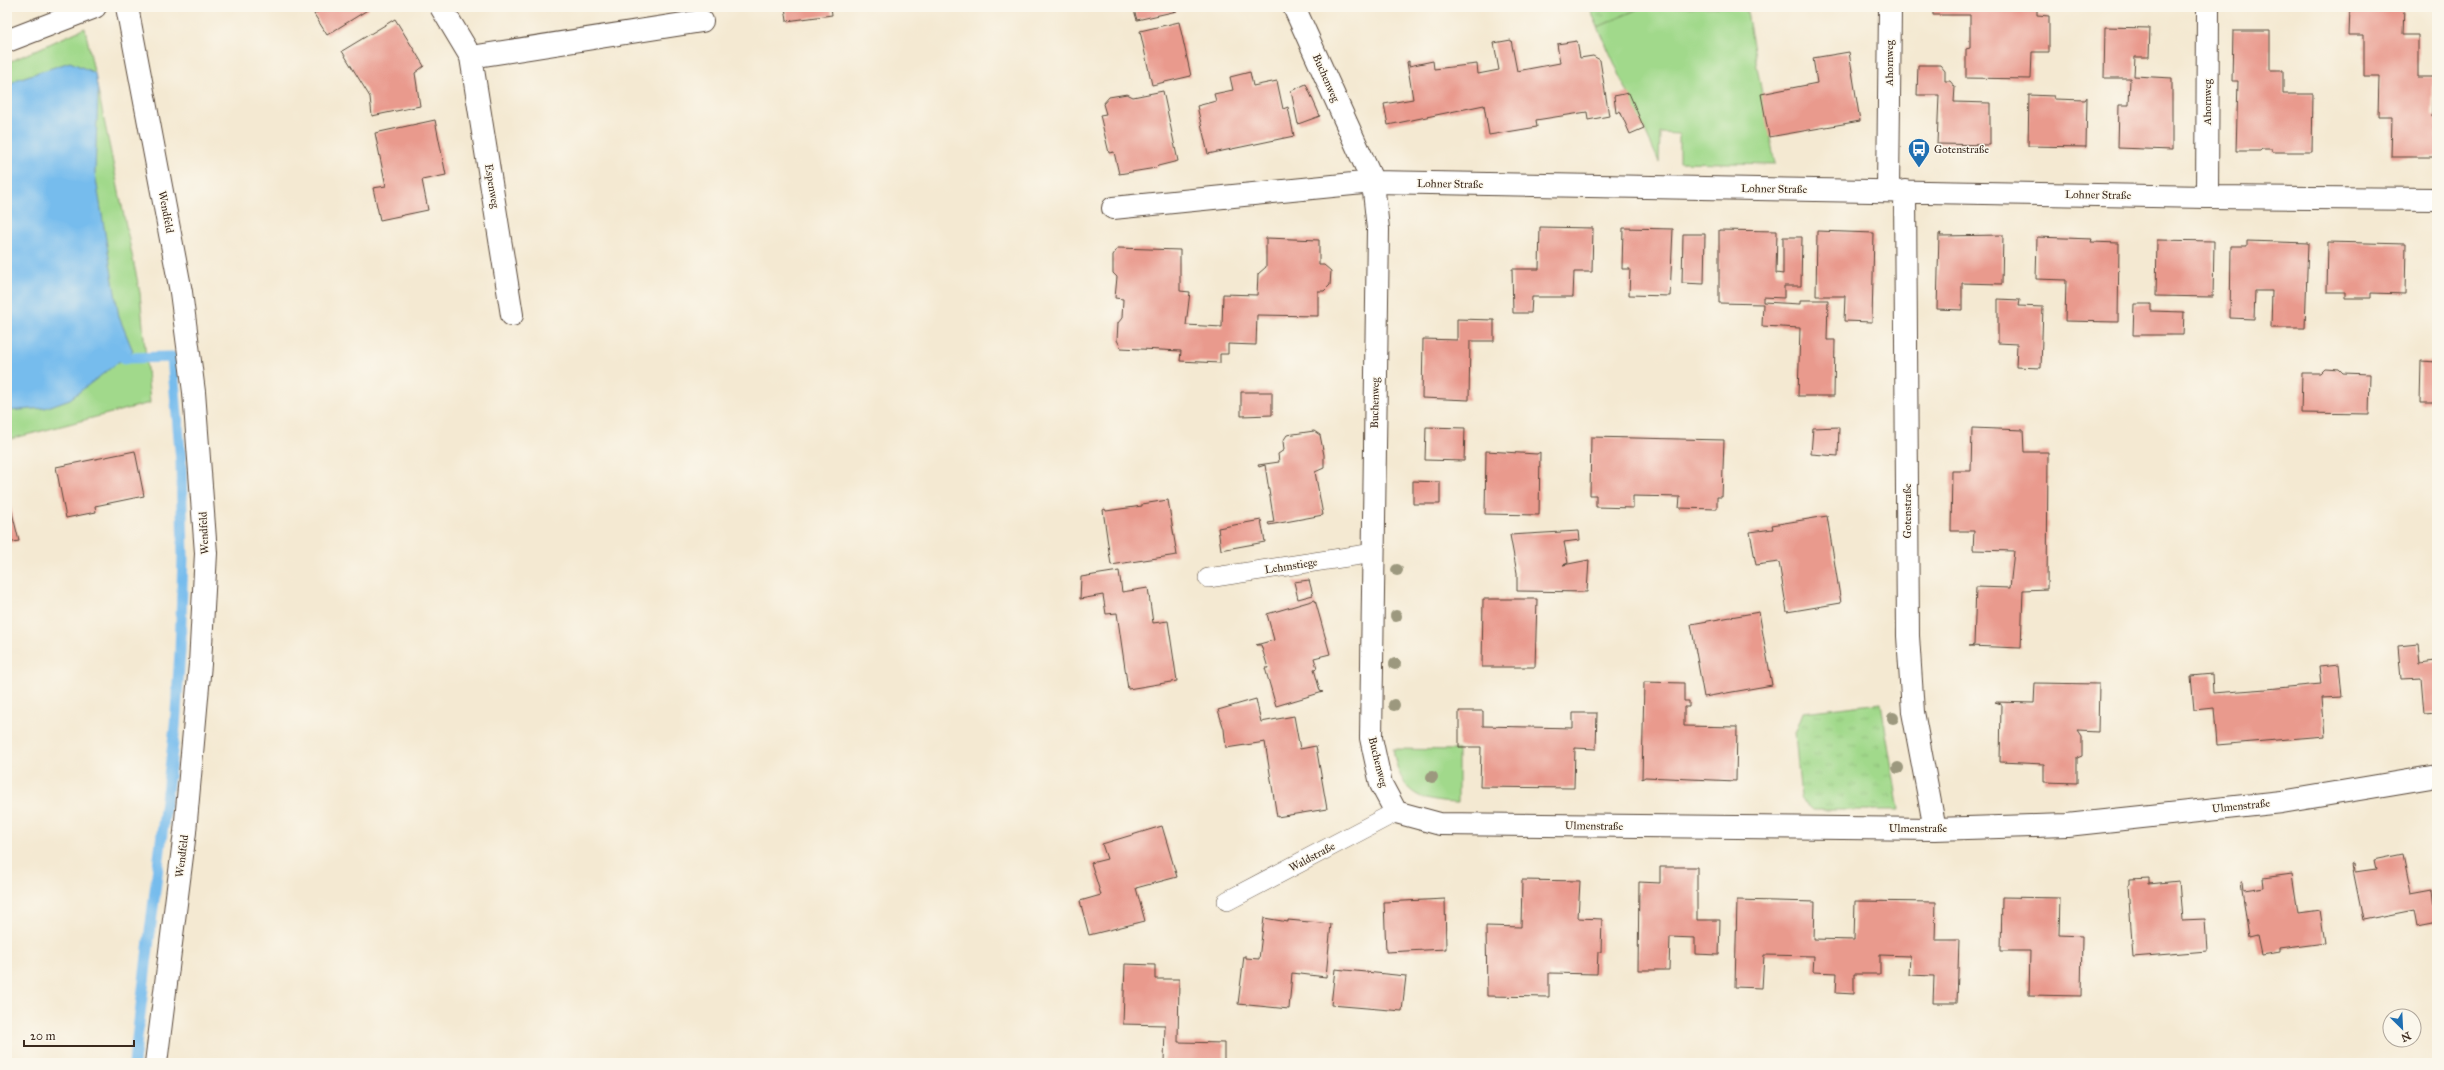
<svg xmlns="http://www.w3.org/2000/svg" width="2444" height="1070" viewBox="0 0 2444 1070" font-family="'IM FELL Great Primer',serif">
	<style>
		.grass { fill: #a1d98b; stroke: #6e8254 }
		.park { fill: url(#park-tufts); stroke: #6e8254 }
		.water { fill: #76bced; stroke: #587386 }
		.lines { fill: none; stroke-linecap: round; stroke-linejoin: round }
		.stream { stroke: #76bced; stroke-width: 11 }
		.building { fill: #e99a8d }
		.lane-casing { stroke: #574739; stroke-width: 20 }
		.street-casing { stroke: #574739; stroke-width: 24 }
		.lane { stroke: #fff; stroke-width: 19 }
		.street { stroke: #fff; stroke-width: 22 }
		.tree { fill: #9c987e }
		.labels { text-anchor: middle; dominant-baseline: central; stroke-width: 3; stroke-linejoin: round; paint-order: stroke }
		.street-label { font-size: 11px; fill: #3b2a1e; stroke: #fbf7ec }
		.poi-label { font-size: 11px; fill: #3b2a1e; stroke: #fbf7ec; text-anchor: start }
	</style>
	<defs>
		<pattern id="park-tufts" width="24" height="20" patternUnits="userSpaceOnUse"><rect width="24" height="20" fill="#a1d98b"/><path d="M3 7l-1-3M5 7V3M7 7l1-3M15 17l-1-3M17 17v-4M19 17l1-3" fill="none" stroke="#8cba78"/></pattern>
	</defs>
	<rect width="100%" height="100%" fill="#fbf7ec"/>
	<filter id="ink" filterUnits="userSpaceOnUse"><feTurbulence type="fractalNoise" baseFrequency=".025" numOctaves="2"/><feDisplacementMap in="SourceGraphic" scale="8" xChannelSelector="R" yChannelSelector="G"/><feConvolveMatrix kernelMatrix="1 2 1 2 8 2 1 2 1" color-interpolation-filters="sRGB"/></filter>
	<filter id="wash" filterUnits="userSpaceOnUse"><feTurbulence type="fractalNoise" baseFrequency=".012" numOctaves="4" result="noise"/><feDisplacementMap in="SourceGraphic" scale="16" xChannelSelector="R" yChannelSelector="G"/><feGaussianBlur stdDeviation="0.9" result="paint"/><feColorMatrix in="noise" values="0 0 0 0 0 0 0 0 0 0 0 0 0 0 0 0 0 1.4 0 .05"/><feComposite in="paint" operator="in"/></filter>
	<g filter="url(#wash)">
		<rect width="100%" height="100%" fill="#f4e9d2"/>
		<path class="grass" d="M1642 7H1746L1775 164 1679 162V134L1660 133 1659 162 1598 27Z
			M85 28 140 293 150 403 7 440V63Z
			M1393 749 1458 750V803C1415 802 1400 791 1393 749Z"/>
		<path class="park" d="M1589 7H1642L1598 27Z
			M1881 703 1899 810H1813L1801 799 1795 733 1803 712Z"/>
		<path class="water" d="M70 62 95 73 98 92 95 173 119 317 133 351 70 399 45 408 7 411V86L18 79Z"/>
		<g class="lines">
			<path class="stream" d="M124 358 172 357 181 461 183 556 180 652 175 727 134 1063"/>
		</g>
		<g id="blocks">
			<path class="building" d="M325 7H368L369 9 327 35 314 14Z
				M785 7H831L832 15 787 21Z
				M1133 7H1176L1177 11 1137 20Z
				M1933 7H2037V15L2049 16V52H2032L2031 79 1966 78V49L1970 48V15H1933Z
				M2350 7H2404L2403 35H2418V77H2433L2432 116H2437V157H2391L2392 116H2378L2379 76H2364V35H2349Z
				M395 19 424 66 415 73 420 106 372 116 370 97 342 51Z
				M1179 22 1191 76 1152 85 1140 31Z
				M2105 27 2150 28 2149 57H2135L2134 76 2172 78V150L2118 148 2119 105H2129L2130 78H2104Z
				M2233 31H2270V70H2283V94H2313L2312 152H2273L2272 149H2262L2260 151H2236L2238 81H2232Z
				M1511 40 1517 71 1560 63 1557 44 1577 41 1580 58 1593 56 1600 60 1609 116 1588 120 1587 112 1536 120 1537 127 1489 135 1484 105 1388 125 1384 104 1413 99 1407 62 1409 61V66L1433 61 1434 69 1477 64 1478 74 1499 70 1494 43Z
				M1849 52 1860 121 1769 137 1761 94 1817 83 1813 58Z
				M1918 65H1940L1945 71V81H1950L1955 87 1954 102 1990 103V145L1937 144 1939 95H1917Z
				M1250 72 1253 86 1277 81 1283 109 1288 107 1294 136 1208 154 1197 106 1216 101 1214 94 1233 90 1230 77Z
				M1306 84 1320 116 1298 124 1291 91Z
				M1163 91 1178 161 1158 166 1156 168 1119 174 1114 152 1109 153 1100 115 1106 114 1103 104 1109 97 1127 94 1133 97Z
				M1629 93 1644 128 1630 134 1620 111 1616 113 1614 96Z
				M2029 95 2054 96V99L2085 100 2087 97 2086 147 2028 146Z
				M435 120 446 175 422 180 428 210 380 220 373 188 386 186 375 133Z
				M1540 227 1593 228 1592 272H1574L1573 297H1532L1531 313H1513L1512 269H1539Z
				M1623 228 1673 229 1670 296 1629 295 1630 269H1622Z
				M1719 230 1777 231 1776 273 1783 274V237H1802L1801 286H1784V298L1763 297V302L1800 304V300H1828L1827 340H1835L1834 396H1798L1800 328 1762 326 1763 304 1719 303Z
				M1817 231 1874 233 1872 322 1844 321 1845 296H1816Z
				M1941 233 1940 236 2003 235 2002 284 1962 283V310L1937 309 1939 234Z
				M1683 234H1705L1704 284 1682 283Z
				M2037 237 2092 239 2091 242 2119 243 2118 322 2065 321 2066 280 2036 279Z
				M1266 238 1319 240V265H1324L1331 271 1330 285 1324 291H1318V316L1257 315 1256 345 1228 344V354H1220V363L1180 361 1181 351 1121 348 1117 340 1118 323 1122 318 1123 299 1115 298 1117 277 1113 273V255L1118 248 1180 250V291L1190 292 1186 325 1222 327 1223 294 1257 295 1258 274 1266 267Z
				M2157 240 2214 241 2213 297 2156 296Z
				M2247 241 2308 243 2305 328H2271L2272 291H2255L2254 319 2230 318 2231 246H2247Z
				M2328 242 2406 244 2405 294 2371 293V298H2345V292H2327Z
				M1998 299 2020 300 2019 306 2043 307 2041 368 2016 367 2017 344 1998 343Z
				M2134 304H2151V311L2184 312 2183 335H2133Z
				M1457 319 1494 320V341H1470L1469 400 1422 398 1423 339 1457 340Z
				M2421 361 2437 362V403H2420Z
				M2325 368 2339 369 2343 373 2370 374 2369 414 2301 413 2302 373H2320Z
				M1241 392H1272V415L1241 416Z
				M1426 427 1465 428 1464 461 1425 460Z
				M1839 427 1838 456 1811 454 1813 428Z
				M1972 428 2023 430 2024 452H2048L2047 589 2023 590 2021 648 1969 646 1974 645 1976 587 2010 588 2014 551 1973 550 1974 531H1951L1952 471H1971Z
				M1314 431 1320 435 1324 455V468L1315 472 1323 515 1269 525 1268 523 1274 522 1265 465 1259 467 1258 465 1279 462 1278 454 1284 450 1283 441 1287 435Z
				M1591 437 1724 440 1722 497H1717V509L1679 508 1680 497 1633 496V508L1596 507V495H1590Z
				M135 451 144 496 95 506 96 512 66 518 56 467Z
				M1486 451 1537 454 1540 452 1539 515 1485 514Z
				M1413 481 1440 482V504H1413Z
				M7 492 19 541 7 543Z
				M1168 500 1177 555 1111 565 1103 510 1105 509 1106 511 1142 506V504Z
				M1827 516 1841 603 1787 612 1779 562 1756 565 1750 532 1773 529 1772 525Z
				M1261 520 1265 542 1221 550 1218 528Z
				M1579 531 1580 540 1564 542 1568 563 1563 565 1589 560 1587 592 1517 591V573L1510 535Z
				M1119 571 1122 592 1148 588 1153 623 1168 621 1177 681 1128 689 1117 613 1106 614 1103 595 1080 599 1081 577Z
				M1309 580 1313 595 1298 599 1294 582Z
				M1483 599H1537L1535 667H1482Z
				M1315 600 1330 654 1314 658 1317 668 1314 669 1320 691 1323 692 1276 706 1265 668H1268L1261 645H1256L1274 640 1267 614Z
				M1759 612 1772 685 1704 697 1691 624Z
				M2418 644 2420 663 2437 661V713L2424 714 2421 678 2401 679 2398 646Z
				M2339 664 2342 697 2322 698 2325 736 2217 745 2214 708 2194 710 2191 676 2212 674 2213 693 2267 689 2321 684 2319 666Z
				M1644 682 1684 683V701H1689V707H1684V726L1737 727 1736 781 1645 777 1642 779Z
				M2035 683 2099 684 2098 732 2078 731 2082 737V756L2077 758V783L2044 782V764L2000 762 2001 704 1995 702 2034 703Z
				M1256 699 1261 722 1294 716 1300 749 1316 746 1327 809 1277 817 1265 742 1226 748 1224 729 1218 710Z
				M1459 711H1483V726L1573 728V713H1597L1596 749 1575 748 1574 788 1480 787 1481 747H1459Z
				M1162 826 1177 877 1136 888 1145 921 1089 935 1080 901 1101 895 1091 863 1107 859 1102 844Z
				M2403 854 2411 893 2433 889 2437 922 2417 926 2414 910 2363 920 2352 865 2354 864 2355 872 2376 869 2374 860Z
				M1660 867H1697V920H1720L1719 955 1695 954V938L1670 937 1669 970H1638L1639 882 1660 883Z
				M2292 874 2298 913 2320 910 2325 943 2279 949V952L2261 955 2257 936 2249 938 2241 882H2243L2244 890 2264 887 2263 878Z
				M2149 878V884L2179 881 2182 920 2205 919 2207 951 2133 957 2128 885 2130 884V879Z
				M1522 880 1580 881 1578 918 1602 919 1601 952H1598L1597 974 1549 973V997L1487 996 1486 926 1521 927Z
				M2002 897 2060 898 2059 935 2082 936 2081 996 2029 995 2030 951H2001Z
				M1445 899 1446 949 1386 952 1384 902Z
				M1737 900 1815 902 1814 939 1854 940 1855 901 1936 902 1935 940H1959L1957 1003H1933L1934 976 1909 975 1910 956 1880 955V974H1854V994L1836 993 1837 973 1813 972 1814 956 1764 955 1762 988 1735 987Z
				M1264 918 1288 922V920L1331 924 1326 977 1292 973 1289 1009 1238 1004 1244 956H1246V958L1259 959Z
				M1125 964 1155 965V979H1179L1178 1042 1224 1043V1063H1164L1165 1025 1123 1024Z
				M1335 969 1406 976 1402 1011 1331 1005Z"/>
		</g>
	</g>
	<g filter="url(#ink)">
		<use href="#blocks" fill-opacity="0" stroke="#574739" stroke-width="1"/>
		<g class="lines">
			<g class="lane-casing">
				<path id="lane" d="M1208 578 1374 553
					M1227 901 1396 812"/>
			</g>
			<g class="street-casing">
				<path id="street" d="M127 7 181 292 194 392 206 553 200 664 185 832 156 1063
					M441 7 471 57 702 21
					M1294 7 1373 182 1378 229 1371 738 1381 784 1396 812 1440 824 1935 829 2067 825 2282 802 2437 776
					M7 41 95 7
					M471 57 512 315
					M1888 190 1890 7
					M1905 191 1908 636 1913 712 1935 829
					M2207 197 2208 7
					M1113 208 1373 182 2207 197 2437 199"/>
			</g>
			<use href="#lane" class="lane"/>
			<use href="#street" class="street"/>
		</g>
		<g class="tree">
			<circle cx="1397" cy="570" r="6"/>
			<circle cx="1396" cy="616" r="6"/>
			<circle cx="1395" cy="664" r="6"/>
			<circle cx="1394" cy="705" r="6"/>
			<circle cx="1893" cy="718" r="6"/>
			<circle cx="1898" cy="768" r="6"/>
			<circle cx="1432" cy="777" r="6"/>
		</g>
	</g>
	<defs>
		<g id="bus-pin" transform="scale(1.15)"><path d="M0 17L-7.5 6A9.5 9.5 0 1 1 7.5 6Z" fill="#1f6fb2" stroke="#fbf7ec"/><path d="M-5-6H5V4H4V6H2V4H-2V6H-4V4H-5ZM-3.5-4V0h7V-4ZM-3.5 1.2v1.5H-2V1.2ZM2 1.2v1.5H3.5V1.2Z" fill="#fff"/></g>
	</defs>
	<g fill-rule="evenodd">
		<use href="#bus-pin" x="1919" y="149"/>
	</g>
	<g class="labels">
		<g class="street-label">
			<text transform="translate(1889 63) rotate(-90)">Ahornweg</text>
			<text transform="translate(1326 78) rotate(66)">Buchenweg</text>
			<text transform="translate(2207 102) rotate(-90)">Ahornweg</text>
			<text transform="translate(1450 184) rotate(1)">Lohner Straße</text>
			<text transform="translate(492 186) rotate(81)">Espenweg</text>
			<text transform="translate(1774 189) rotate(1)">Lohner Straße</text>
			<text transform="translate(2098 195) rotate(1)">Lohner Straße</text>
			<text transform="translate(166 212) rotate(79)">Wendfeld</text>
			<text transform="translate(1375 403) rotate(-89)">Buchenweg</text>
			<text transform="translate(1907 511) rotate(-90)">Gotenstraße</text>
			<text transform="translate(204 533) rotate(-93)">Wendfeld</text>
			<text transform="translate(1291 566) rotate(-9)">Lehmstiege</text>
			<text transform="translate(1378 762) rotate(76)">Buchenweg</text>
			<text transform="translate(2241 806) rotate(-6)">Ulmenstraße</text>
			<text transform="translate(1594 826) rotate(1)">Ulmenstraße</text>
			<text x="1918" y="828">Ulmenstraße</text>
			<text transform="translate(182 856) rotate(-83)">Wendfeld</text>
			<text transform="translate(1312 857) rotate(-28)">Waldstraße</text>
		</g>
		<g class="poi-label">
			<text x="1934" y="149">Gotenstraße</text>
		</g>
	</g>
	<rect width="2444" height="1070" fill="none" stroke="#fbf7ec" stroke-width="24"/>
	<g transform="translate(2402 1028) rotate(156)"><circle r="19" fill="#fbf7ec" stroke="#aea59a"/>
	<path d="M0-3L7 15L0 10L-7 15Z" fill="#1f6fb2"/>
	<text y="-6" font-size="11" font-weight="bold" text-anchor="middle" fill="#3b2a1e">N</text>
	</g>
	<path d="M24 1040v6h110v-6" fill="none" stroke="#3b2a1e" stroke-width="2"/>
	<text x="30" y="1040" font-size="12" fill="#3b2a1e" stroke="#fbf7ec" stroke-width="3" paint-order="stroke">20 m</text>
</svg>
